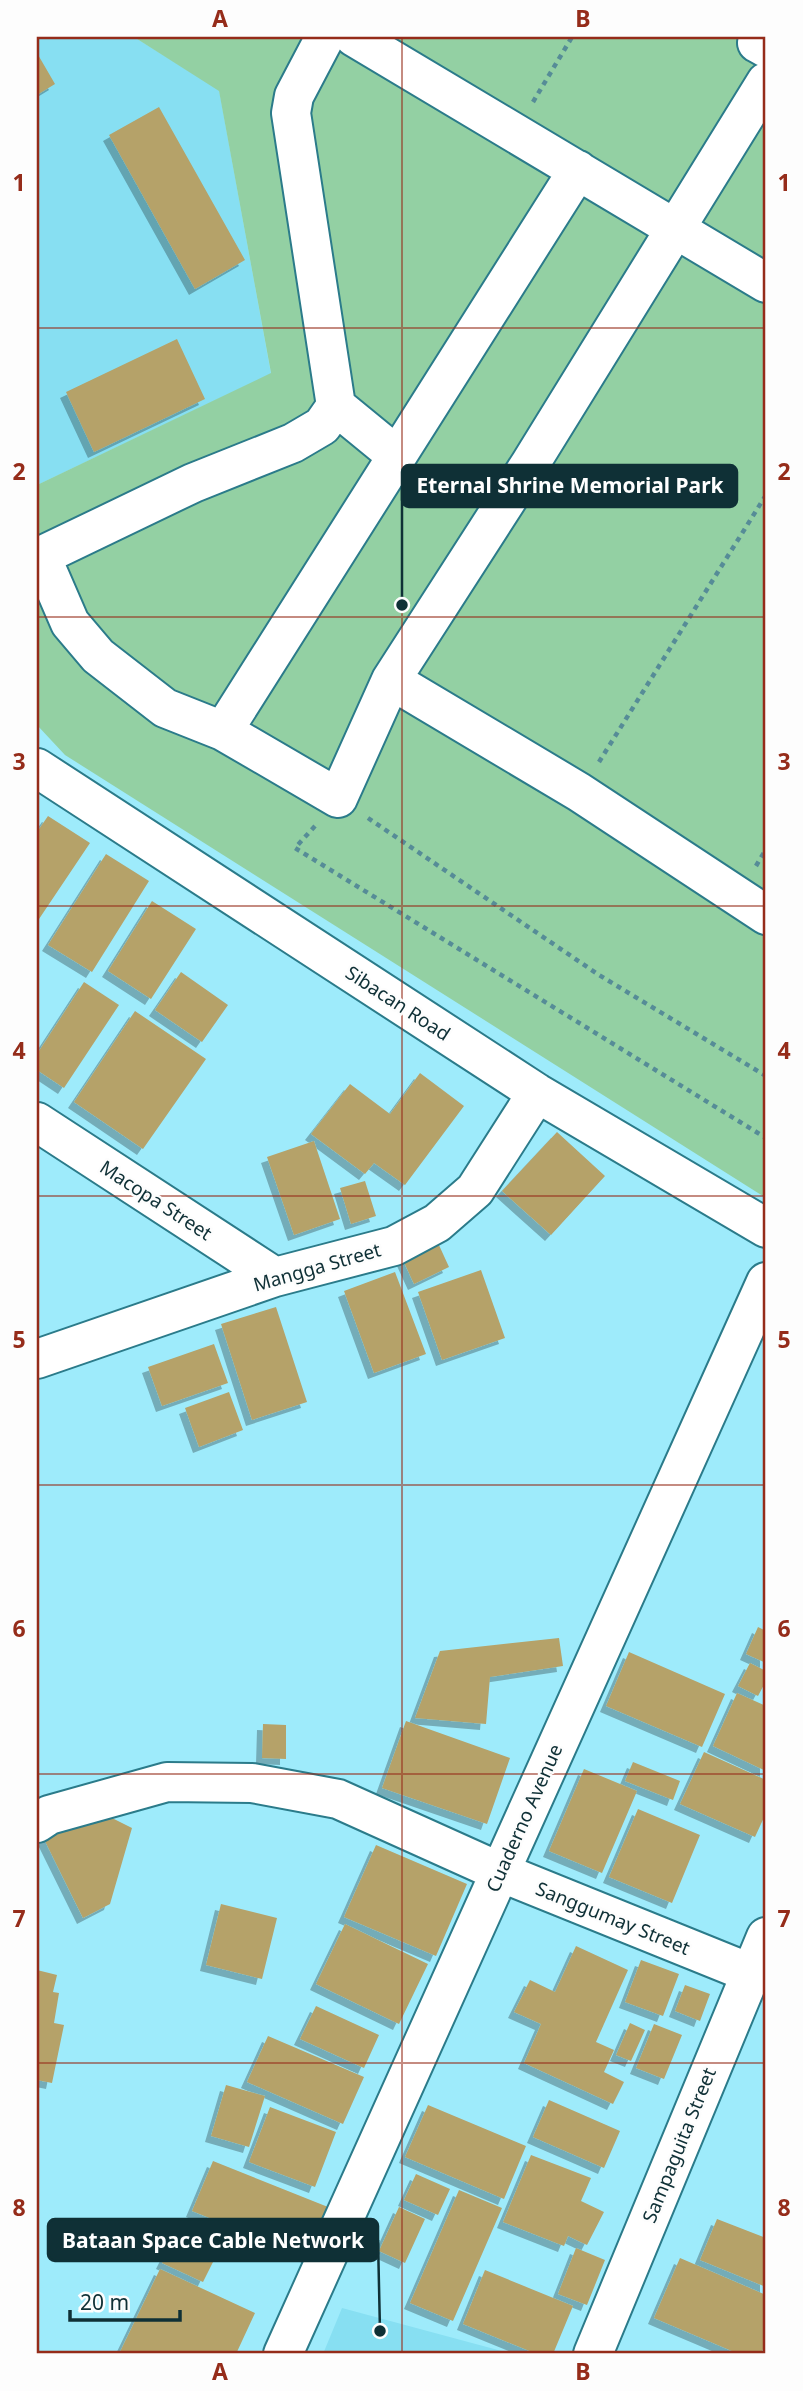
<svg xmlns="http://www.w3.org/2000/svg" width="803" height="2391" viewBox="0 0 803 2391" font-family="'Noto Sans',sans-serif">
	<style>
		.built { fill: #87dff2 }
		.green { fill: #93d0a3 }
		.building { fill: #b5a269; filter: url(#shadow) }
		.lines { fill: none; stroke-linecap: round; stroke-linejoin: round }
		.minor-casing { stroke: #2b7b8a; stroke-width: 42 }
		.path { stroke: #568c97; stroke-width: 4.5; stroke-dasharray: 5 5; stroke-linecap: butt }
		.minor { stroke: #fff; stroke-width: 38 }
		.grid { fill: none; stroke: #952c1a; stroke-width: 2; stroke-opacity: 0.55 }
		.labels { text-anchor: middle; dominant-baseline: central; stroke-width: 5; stroke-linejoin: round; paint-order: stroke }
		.street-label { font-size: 19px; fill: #0f3036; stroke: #fdfdfd }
		.leader { fill: none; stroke: #0f3036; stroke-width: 2.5 }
		.callout-dot { fill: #0f3036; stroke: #fdfdfd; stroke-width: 2.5 }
		.callout { fill: #0f3036; stroke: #0f3036; stroke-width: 2.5 }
		.callout-label { font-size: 21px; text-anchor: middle; font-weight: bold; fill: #fff }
		.neatline { fill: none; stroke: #952c1a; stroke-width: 2.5 }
		.grid-label { font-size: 23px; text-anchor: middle; font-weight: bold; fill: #952c1a }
	</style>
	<defs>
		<filter id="shadow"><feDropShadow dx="-6" dy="6" stdDeviation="0" flood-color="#0004"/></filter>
	</defs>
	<rect width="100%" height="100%" fill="#9eebfb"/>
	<path class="built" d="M37 37H134L219 90 271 374 37 485Z
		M342 2308 513 2354H323Z"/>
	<path class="green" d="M134 37H766V1198L65 755 37 725V485L271 373 219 91Z"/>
	<path class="building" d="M37 53 55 84 37 95Z
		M159 107 245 260 195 289 109 135Z
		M177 339 205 399 94 452 66 392Z
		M48 816 90 843 37 922V832Z
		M106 854 149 881 92 972 48 945Z
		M152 901 196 929 151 999 108 971Z
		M181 972 228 1005 202 1042 155 1010Z
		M84 982 119 1005 64 1088 37 1070V1054Z
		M135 1011 206 1059 143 1149 74 1102Z
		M420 1073 464 1106 405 1185 374 1163 365 1174 311 1134 350 1084 390 1114Z
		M557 1132 605 1176 551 1235 502 1191Z
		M314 1141 340 1219 294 1235 267 1157Z
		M365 1181 376 1216 351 1224 340 1188Z
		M438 1243 449 1267 414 1284 403 1260Z
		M481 1270 505 1338 442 1360 418 1292Z
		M395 1272 426 1354 374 1373 344 1291Z
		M276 1307 307 1402 252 1420 221 1324Z
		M214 1344 228 1383 162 1406 148 1367Z
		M229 1392 243 1430 199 1447 185 1408Z
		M758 1627 766 1631V1663L746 1654Z
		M559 1638 563 1666 490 1677 486 1724 415 1718 440 1651Z
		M629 1652 725 1694 702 1747 606 1706Z
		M750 1663 766 1671V1681L758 1696 738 1686Z
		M737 1693 766 1706V1771L713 1746Z
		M406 1721 510 1758 487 1824 382 1788Z
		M263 1724 286 1725V1759L262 1758Z
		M704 1752 766 1780V1813L755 1837 680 1804Z
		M633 1762 680 1781 673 1800 625 1781Z
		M584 1769 637 1791 602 1873 549 1851Z
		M638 1809 700 1835 672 1903 609 1877Z
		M102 1813 132 1828 110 1904 83 1918 42 1835Z
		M376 1845 467 1884 436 1956 344 1917Z
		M221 1904 277 1918 262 1979 206 1965Z
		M345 1924 428 1964 399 2024 316 1984Z
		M576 1946 628 1970 596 2042 614 2050 604 2072 624 2082 613 2104 524 2063 541 2024 514 2012 530 1980 555 1992Z
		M641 1960 679 1974 663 2016 625 2002Z
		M37 1970 57 1975 53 1992 59 1993 54 2023 64 2025 52 2083 37 2080Z
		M685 1985 710 1994 700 2021 675 2011Z
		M316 2006 379 2035 364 2068 300 2039Z
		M630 2023 645 2030 631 2061 616 2055Z
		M654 2024 682 2035 664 2079 636 2068Z
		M268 2036 364 2077 343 2124 247 2082Z
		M226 2085 265 2096 249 2147 211 2136Z
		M549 2100 620 2131 604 2168 533 2137Z
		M428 2105 526 2146 504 2199 405 2157Z
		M270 2107 336 2132 315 2187 249 2162Z
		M531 2155 591 2178 581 2201 604 2212 587 2245 568 2236 564 2246 503 2222Z
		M213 2161 328 2207 308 2257 192 2211Z
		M416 2174 450 2189 438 2215 404 2200Z
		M459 2190 502 2208 453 2321 410 2303Z
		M399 2207 425 2219 405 2263 379 2251Z
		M717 2219 766 2238V2287L700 2260Z
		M177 2233 218 2252 203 2282 162 2263Z
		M576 2248 605 2260 587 2305 558 2294Z
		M680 2258 766 2295V2342L761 2354H739L654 2318Z
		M160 2269 255 2313 236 2354H119Z
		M485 2270 573 2306 553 2354H537L463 2324Z"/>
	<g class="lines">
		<g class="minor-casing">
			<path id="minor" d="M325 37 294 96 291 113 336 406 322 426 293 443 193 483 41 556 70 623 98 656 165 708 223 731 338 798 391 680 530 464 766 82
				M354 37 766 283
				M761 37 757 43 766 48
				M336 406 397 456
				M391 680 579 792 766 915
				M223 731 578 170
				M37 768 537 1093 766 1228
				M37 1122 275 1277
				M37 1359 275 1277 394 1246 437 1223 475 1190 537 1093
				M37 1823 49 1815 167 1782 252 1783 338 1799 500 1872 750 1973
				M283 2354 766 1282
				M593 2354 766 1937"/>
		</g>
		<path class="path" d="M533 102 572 37
			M599 762 766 495
			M368 818 599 975 766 1076
			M315 826 295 848 766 1138
			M756 866 766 849"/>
		<use href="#minor" class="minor"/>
	</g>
	<path class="grid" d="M402 37V2354M37 328H766M37 617H766M37 906H766M37 1196H766M37 1485H766M37 1774H766M37 2063H766"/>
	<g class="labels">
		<g class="street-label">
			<text transform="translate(398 1003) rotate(33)">Sibacan Road</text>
			<text transform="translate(156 1200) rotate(33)">Macopa Street</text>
			<text transform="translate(317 1267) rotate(-16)">Mangga Street</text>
			<text transform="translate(524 1818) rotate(-66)">Cuaderno Avenue</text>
			<text transform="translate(613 1918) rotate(22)">Sanggumay Street</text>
			<text transform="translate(679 2145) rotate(-68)">Sampaguita Street</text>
		</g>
	</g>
	<path class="leader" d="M402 605L402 486M380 2331L378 2240"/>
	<g class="callout-dot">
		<circle cx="402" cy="605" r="7"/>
		<circle cx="380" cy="2331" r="7"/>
	</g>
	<g class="callout">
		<rect x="402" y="465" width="335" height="42" rx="7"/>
		<rect x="48" y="2219" width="330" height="42" rx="7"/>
	</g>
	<g class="callout-label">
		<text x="570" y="493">Eternal Shrine Memorial Park</text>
		<text x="213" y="2248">Bataan Space Cable Network</text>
	</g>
	<rect width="803" height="2391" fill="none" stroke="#fdfdfd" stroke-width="77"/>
	<path d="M70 2310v10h110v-10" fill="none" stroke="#0f3036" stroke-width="3.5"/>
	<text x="80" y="2310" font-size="21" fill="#0f3036" stroke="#fdfdfd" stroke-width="5" paint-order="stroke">20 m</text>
	<rect x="38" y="38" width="726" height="2314" class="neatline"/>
	<g class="grid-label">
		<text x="220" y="27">A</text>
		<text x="583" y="27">B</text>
		<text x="19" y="191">1</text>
		<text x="784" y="191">1</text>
		<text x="19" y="480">2</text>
		<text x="784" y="480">2</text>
		<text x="19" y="770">3</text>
		<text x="784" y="770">3</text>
		<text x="19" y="1059">4</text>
		<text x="784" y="1059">4</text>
		<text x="19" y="1348">5</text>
		<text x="784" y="1348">5</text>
		<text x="19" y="1637">6</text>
		<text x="784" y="1637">6</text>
		<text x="19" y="1927">7</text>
		<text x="784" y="1927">7</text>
		<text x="19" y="2216">8</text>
		<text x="784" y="2216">8</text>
		<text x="220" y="2380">A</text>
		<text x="583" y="2380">B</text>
	</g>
</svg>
